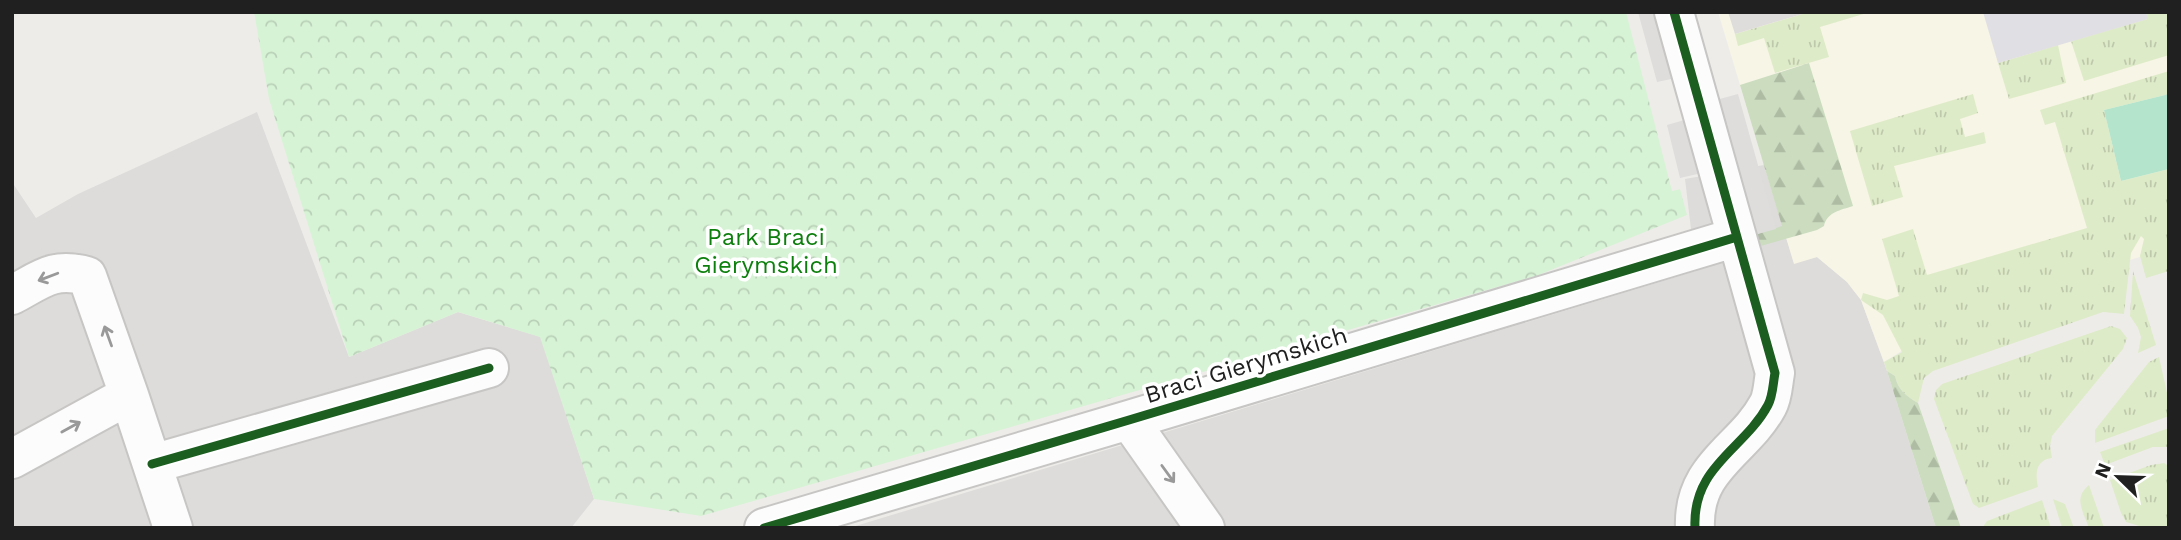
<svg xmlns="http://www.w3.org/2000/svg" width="2181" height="540" viewBox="0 0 2181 540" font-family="'Work Sans',sans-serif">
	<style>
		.residential { fill: #dddcda }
		.education { fill: #f7f5e5 }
		.grass { fill: url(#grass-tufts) }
		.forest { fill: url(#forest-firs) }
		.park { fill: url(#park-crowns) }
		.pitch { fill: #b4e4cc }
		.parking { fill: #dedddc }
		.plaza { fill: #e0dfe3 }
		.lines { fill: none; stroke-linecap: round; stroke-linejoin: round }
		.minor-casing { stroke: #c7c6c5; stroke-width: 42 }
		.minor { stroke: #fcfcfc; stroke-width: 38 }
		.cycleway-casing { stroke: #fff; stroke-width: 13 }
		.cycleway { stroke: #1b5e20; stroke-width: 9 }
		.oneway { stroke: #999 }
		.labels { text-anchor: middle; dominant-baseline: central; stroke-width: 7; stroke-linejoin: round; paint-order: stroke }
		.park-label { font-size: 24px; fill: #0d7f0d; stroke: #fff }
		.street-label { font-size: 24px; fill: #202020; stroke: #fff }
	</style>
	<defs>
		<pattern id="grass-tufts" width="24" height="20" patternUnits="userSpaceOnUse" patternTransform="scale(1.75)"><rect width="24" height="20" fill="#deebc8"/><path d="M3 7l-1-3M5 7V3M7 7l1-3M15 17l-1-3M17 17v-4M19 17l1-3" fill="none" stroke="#bec9ac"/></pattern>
		<pattern id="forest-firs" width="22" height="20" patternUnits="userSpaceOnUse" patternTransform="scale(1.75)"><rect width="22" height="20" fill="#cbdcbf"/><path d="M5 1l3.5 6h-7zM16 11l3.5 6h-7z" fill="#aebca4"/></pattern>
		<pattern id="park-crowns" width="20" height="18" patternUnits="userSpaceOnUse" patternTransform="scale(1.75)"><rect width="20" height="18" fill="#d7f3d5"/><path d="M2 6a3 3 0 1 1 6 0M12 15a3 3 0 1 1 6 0" fill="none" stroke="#b8d0b7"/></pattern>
	</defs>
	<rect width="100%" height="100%" fill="#eeece9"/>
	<path class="residential" d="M257 112 349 357 458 312 541 337 594 499 571 528H12V182L36 218 78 194Z
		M1764 165 1794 263 1817 257 1847 282 1861 300 1887 371 1936 528H849L1696 271 1685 179Z"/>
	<path class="education" d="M1718 12H2169V248L1967 310 1884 362 1861 300 1847 282 1817 257 1794 264Z"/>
	<path class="grass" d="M1809 12H1870L1820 27 1829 57 1775 73 1764 38 1738 46 1735 34Z
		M2146 12H2169V55L2084 81 2071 41 2147 19Z
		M2058 45 2066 83 2009 99 1998 63Z
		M2169 71V94L2104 110 2121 181 2169 169V271L2146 278 2140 256 2144 239 2141 236 2131 253 2124 314 2103 312 1933 371 1924 378 1918 403C1906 396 1898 390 1895 376L1887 371 1884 362 1902 352 1883 315 1861 300 1863 293 1887 300 1899 296 1882 239 1913 229 1927 275 2087 228 2055 122 2045 125 2040 110Z
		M1973 94 1978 113 1960 119 1965 137 1984 132 1986 143 1894 166 1903 197 1872 206 1850 131Z
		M2133 271 2156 345 2138 353 2141 337 2138 328 2130 316Z
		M2111 326 2120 329 2127 338 2123 349 2052 436 2050 446 2052 458C2036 460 2035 473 2038 487L1979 508 1973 504 1934 399 1936 390 1942 384Z
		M2159 357 2169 402V416L2095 443V430L2098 426 2149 362Z
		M2169 428V447H2153L2105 465 2100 452Z
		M2164 463 2169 466V528H2146L2126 522 2121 513 2110 480 2151 465Z
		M2089 485 2104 528H2089C2083 511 2073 498 2089 485Z
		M2053 499 2065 504 2074 528H2062Z
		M2042 500 2051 528H1982L1987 521Z"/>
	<path class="forest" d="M1809 63 1853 206C1841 210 1827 212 1824 226L1817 230 1757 247 1754 235 1782 226 1740 85Z
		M1887 371 1895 376C1898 390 1906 396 1918 403L1961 528H1936Z"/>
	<path class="park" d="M254 12H1626L1672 191 1680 189 1687 215 1536 276 701 516 594 499 540 337 458 312 349 357 269 99Z"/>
	<path class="pitch" d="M2169 94V169L2121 181 2104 110Z"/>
	<path class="parking" d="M1638 12H1657L1676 78 1657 82Z
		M1728 12H1809L1735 34Z
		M1738 94 1776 229 1754 235 1716 100Z
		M1688 119 1702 173 1680 178 1667 125Z"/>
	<path class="plaza" d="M1983 12H2146L2148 19 1998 63Z"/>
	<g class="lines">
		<g class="minor-casing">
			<path id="minor" d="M1674 12 1775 373C1773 383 1773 396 1768 405 1744 450 1692 466 1695 528
				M12 295C42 279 53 267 87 276L129 395 173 528
				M1129 420 1205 528
				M12 459 129 395
				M152 464 489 368
				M764 528 1129 420 1737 237"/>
		</g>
		<use href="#minor" class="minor"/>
		<g class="cycleway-casing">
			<path id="cycleway" d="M1674 12 1775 373C1773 383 1773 396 1768 405 1744 450 1692 466 1695 528
				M152 464 489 368
				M764 528 1129 420 1737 237"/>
		</g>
		<use href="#cycleway" class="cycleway"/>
	</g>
	<defs><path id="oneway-shaft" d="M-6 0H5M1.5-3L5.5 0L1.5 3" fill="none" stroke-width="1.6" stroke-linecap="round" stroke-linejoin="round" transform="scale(1.75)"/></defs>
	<g class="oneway">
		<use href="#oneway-shaft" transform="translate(48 277) rotate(159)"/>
		<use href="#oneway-shaft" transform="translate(108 336) rotate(-110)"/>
		<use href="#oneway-shaft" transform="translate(71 427) rotate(-29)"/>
		<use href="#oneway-shaft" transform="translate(1168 474) rotate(54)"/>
	</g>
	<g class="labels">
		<g class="park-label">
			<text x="766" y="237">Park Braci<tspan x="766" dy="28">Gierymskich</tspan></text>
		</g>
		<g class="street-label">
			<text transform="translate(1246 365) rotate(-17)">Braci Gierymskich</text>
		</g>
	</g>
	<rect width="2181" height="540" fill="none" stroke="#202020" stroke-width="28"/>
	<g transform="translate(2118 477) rotate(293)" stroke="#ffffff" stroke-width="5" paint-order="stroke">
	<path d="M0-5L12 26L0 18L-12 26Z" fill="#202020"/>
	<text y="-10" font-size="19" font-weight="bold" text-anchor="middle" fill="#202020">N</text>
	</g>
</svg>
